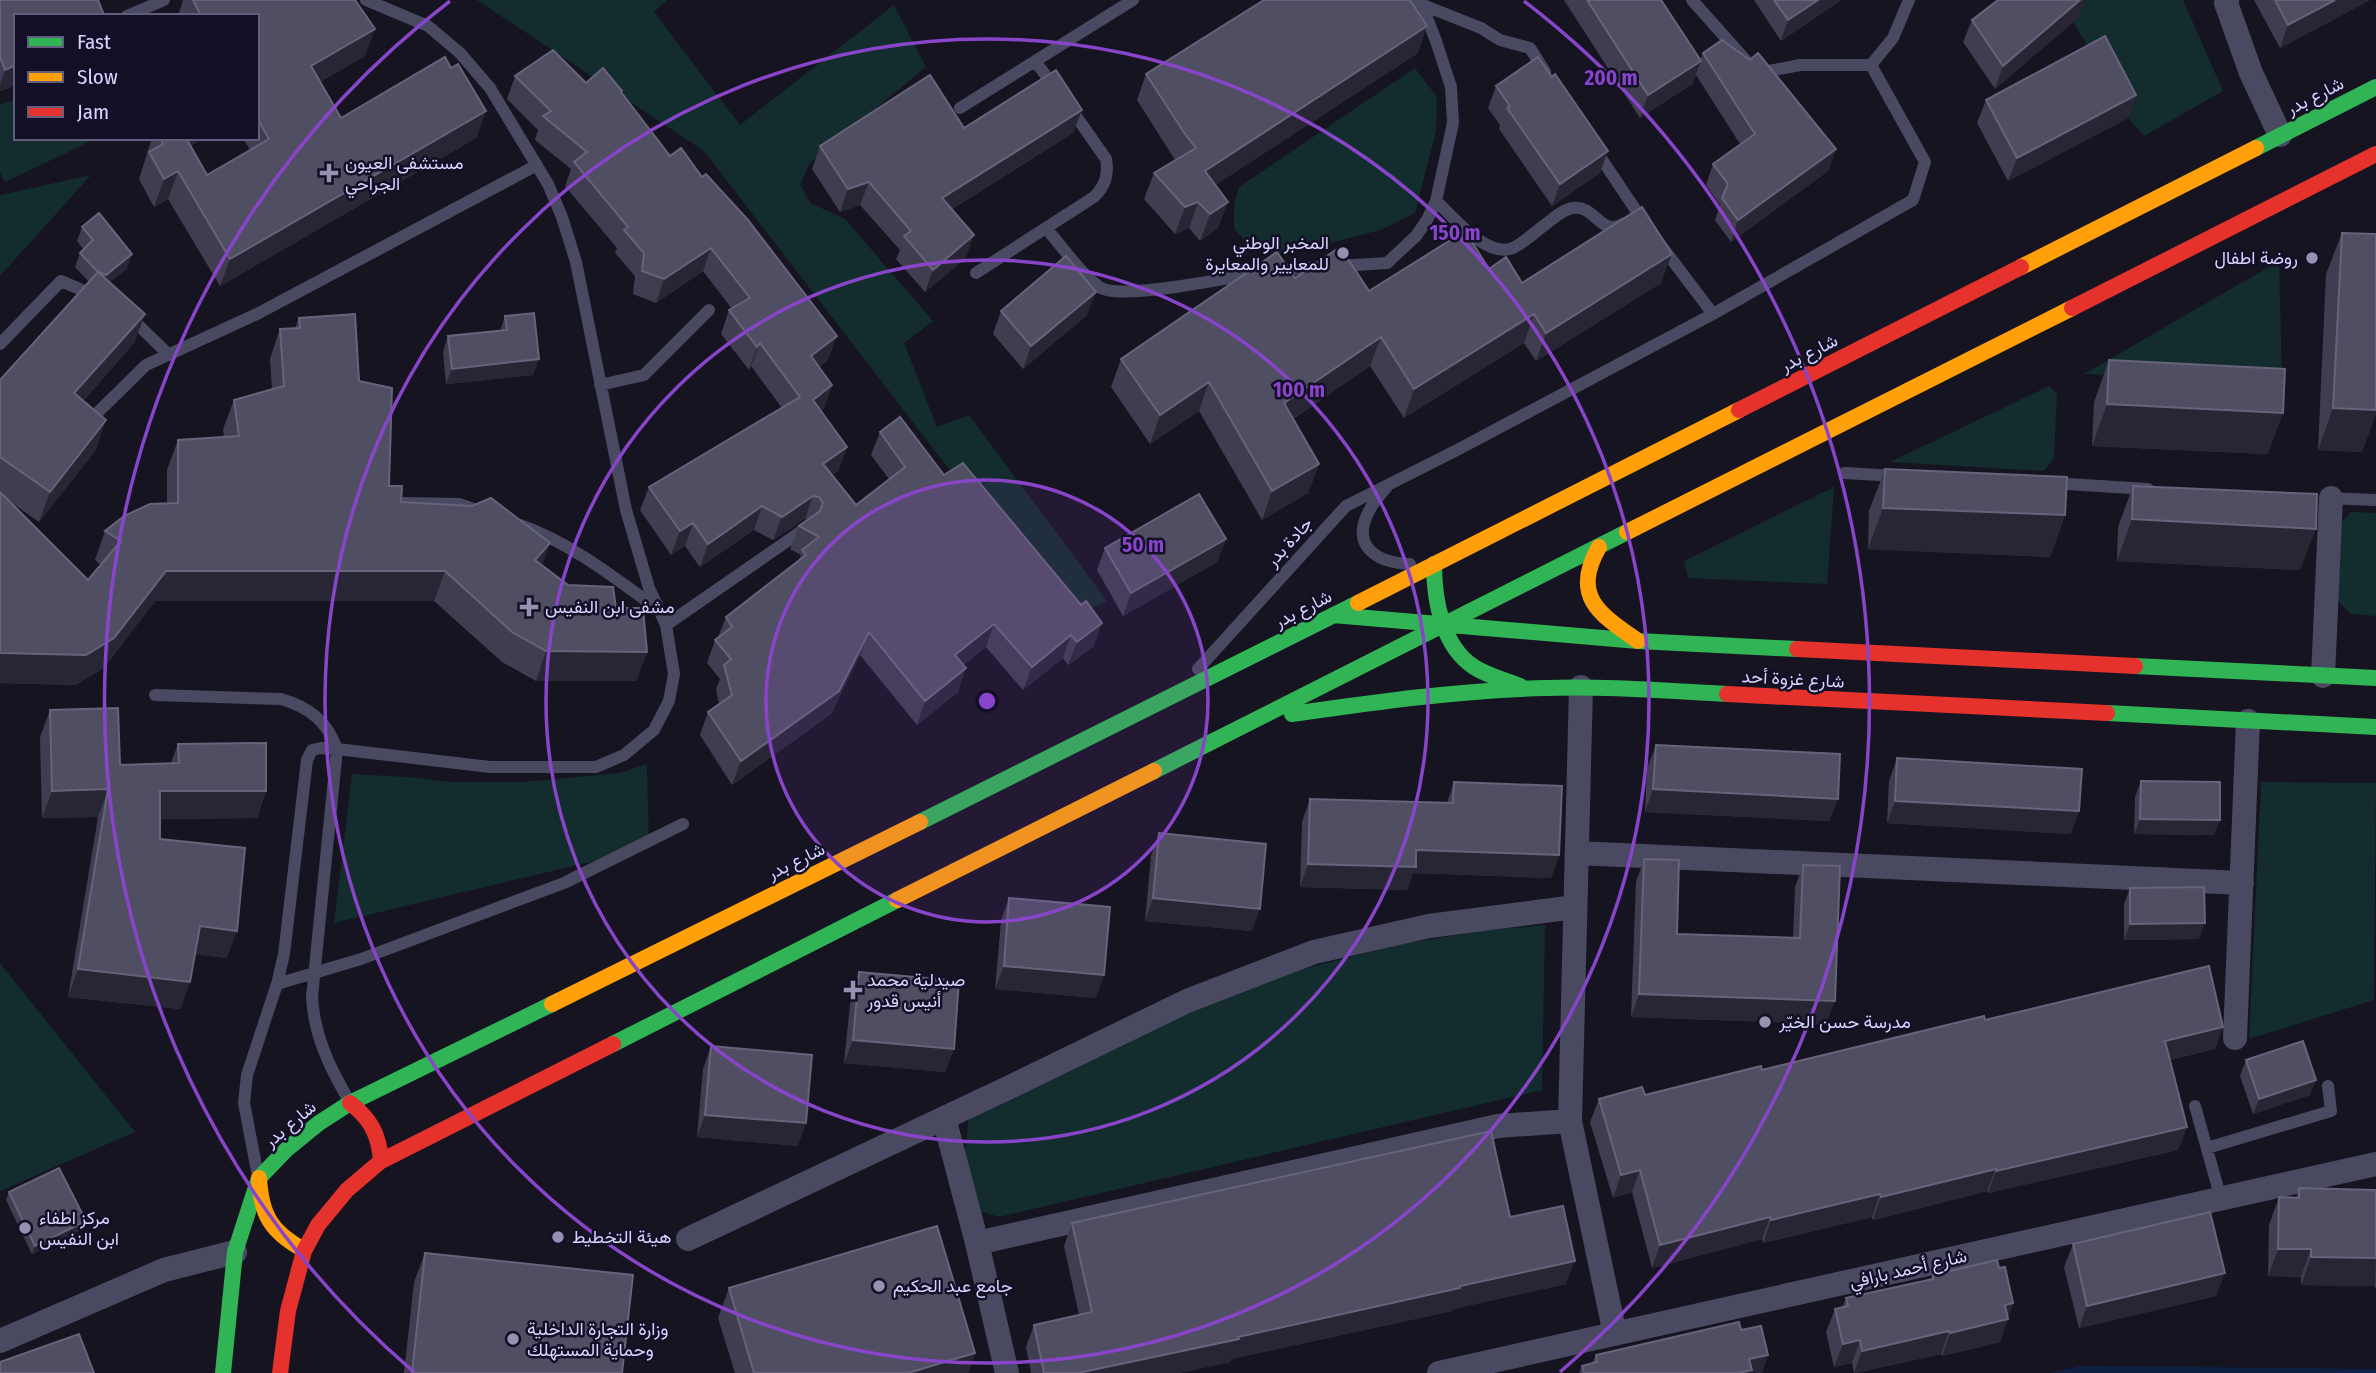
<svg xmlns="http://www.w3.org/2000/svg" width="2376" height="1373" viewBox="0 0 2376 1373" font-family="'Fira Sans Condensed',Vazirmatn,sans-serif">
	<style>
		.green { fill: #132c2d }
		.water { fill: #0d2144 }
		.lines { fill: none; stroke-linecap: round; stroke-linejoin: round }
		.lane { stroke: #4a4962; stroke-width: 12 }
		.street { stroke: #4a4962; stroke-width: 24 }
		.fast { stroke: #30b455; stroke-width: 16 }
		.slow { stroke: #ff9f0a; stroke-width: 16 }
		.jam { stroke: #e5322d; stroke-width: 16 }
		.wall { fill: #403d50 }
		.shaded-wall { fill: #282635 }
		.building { fill: #504e63; stroke: #66637b; stroke-width: 2 }
		.ring { fill: none; stroke: #8945c9; stroke-width: 3.5 }
		.poi-dot { fill: #9591b1; stroke: #130f26; stroke-width: 2.5 }
		.labels { text-anchor: middle; dominant-baseline: central; stroke-width: 5; stroke-linejoin: round; paint-order: stroke }
		.street-label { font-size: 18px; fill: #d9d4ff; stroke: #130f26 }
		.poi-label { font-size: 18px; fill: #d9d4ff; stroke: #130f26; text-anchor: start }
		.centre { fill: #8945c9; stroke: #130f26; stroke-width: 3.5 }
		.ring-label { font-size: 21px; text-anchor: middle; font-weight: bold; fill: #8945c9; stroke: #130f26; stroke-width: 5; stroke-linejoin: round; paint-order: stroke }
	</style>
	<rect width="100%" height="100%" fill="#161421"/>
	<path class="green" d="M477 0H667L654 12 740 125 894 5 926 67 810 163 800 184 810 203 845 219 933 321 904 343 937 427 969 415 1107 601 1066 621 704 151Z
		M2059 0H2183L2223 91 2144 136 2128 118 2096 59Z
		M1415 68 1437 97 1436 131 1415 213 1381 230 1286 254 1253 248 1234 229V204L1239 187Z
		M16 99V138H92L87 143 5 182 0 173V105Z
		M91 175 0 276V195Z
		M2279 261 2282 379 2084 374Z
		M2049 386 2057 394 2054 458 2044 471 1890 462Z
		M1834 487 1827 584 1688 578 1684 561Z
		M2351 512 2376 513V616L2351 614 2337 600 2341 523Z
		M647 764 649 848 334 923 352 774 407 777 451 782H523L619 773Z
		M2261 782 2376 783 2374 1000 2249 1039Z
		M1545 925 1542 1090 999 1217 977 1210 964 1160 969 1115 1127 1038 1291 972 1402 944 1481 931Z
		M0 963 135 1132 0 1191Z"/>
	<path class="water" d="M2080 1366 2376 1369V1373H2051Z"/>
	<g class="lines">
		<path class="lane" d="M1410 0 1481 28 1500 40 1530 48 1545 72
			M127 16 164 0
			M1035 61 1056 89
			M1871 65 1893 38 1909 0
			M960 108 1133 0
			M1595 149 1645 224
			M1436 201C1454 217 1488 261 1515 247 1526 241 1536 231 1546 224 1554 218 1563 209 1573 208 1597 205 1599 238 1625 223
			M1046 228C1060 244 1084 278 1101 288 1122 300 1229 278 1257 273
			M1660 244 1713 314
			M1275 270 1387 263 1416 236 1427 220 1436 201 1453 123 1451 87 1436 41 1422 5
			M976 273 1094 197C1105 186 1109 175 1106 159L1069 106
			M129 316 169 355
			M0 344 61 281 96 296
			M600 385 644 375 709 310
			M88 422 146 365 257 314 537 165
			M1844 473 1897 476
			M2051 483 2148 489
			M1386 488C1380 495 1373 503 1369 511 1350 547 1378 563 1410 564
			M2327 498 2376 500
			M404 503 459 504 476 510
			M520 525C571 543 615 578 659 610
			M666 625 806 528
			M1198 669 1346 506 1459 449 1713 314 1913 200 1925 162 1871 65H1800L1769 71 1750 65 1692 0
			M155 695 281 699C309 707 327 721 337 749L312 997C314 1035 329 1066 348 1099
			M277 984 361 959 564 883 683 824
			M2195 1106 2221 1199
			M2207 1148 2331 1111 2328 1086
			M257 1171 244 1103 247 1075 277 984 284 954 307 760 312 750 321 748 337 749 490 767H596L624 755 654 730 669 701 674 674 666 625 649 588 626 510 576 262 562 217 548 184 490 88 460 53 428 26 366 0"/>
		<path class="street" d="M2227 0 2226 3 2251 73 2280 135
			M2323 676 2331 498
			M1581 687 1570 1121 1615 1334
			M1577 853 2242 883
			M2235 1038 2248 721
			M944 1118 977 1243
			M688 1239 1012 1086 1187 1001 1314 952 1429 926 1575 907
			M0 1341 164 1270 235 1252
			M1007 1373 977 1243 1498 1126 1570 1121
			M1439 1373 2376 1164"/>
		<path class="fast" d="M2256 148 2376 87
			M1434 564C1434 600 1442 646 1474 667 1488 676 1505 680 1520 686
			M1333 615 1638 641 1797 649
			M2135 666 2376 678
			M2107 713 2376 727
			M1292 714C1376 702 1461 690 1546 688 1606 686 1667 691 1727 694
			M1154 771 1627 532
			M920 822 1358 603
			M613 1044 897 900
			M223 1373 235 1252 259 1178 287 1149 319 1123 350 1103 552 1004"/>
		<path class="slow" d="M2021 267 2256 148
			M1627 532 2072 308
			M1599 547C1571 596 1599 614 1638 641
			M1358 603 1739 410
			M897 900 1154 771
			M552 1004 920 822
			M259 1178C261 1215 271 1232 304 1250"/>
		<path class="jam" d="M2072 308 2376 154
			M1739 410 2021 267
			M1797 649 2135 666
			M1727 694 2107 713
			M350 1103C371 1119 379 1135 381 1161
			M280 1373 288 1311 304 1251 318 1225 347 1190 381 1161 613 1044"/>
	</g>
	<path class="wall" d="M0 0 16 85 0 91Z
		M183 0H355L365 56 320 82 341 118 451 68 486 111 476 138 220 286 168 199 154 207 139 179 152 138H201L191 146 207 175 250 150 243 138H257V16H178Z
		M1564 0H1661L1700 60 1703 53 1836 149 1828 171 1731 242 1715 220 1720 205 1706 185 1713 164 1740 144 1696 75 1692 84 1640 118Z
		M1754 0H1841L1781 41Z
		M2254 0H2370L2280 48Z
		M2079 17 1995 89 1963 42 1972 20Z
		M1418 53 1215 185 1218 228 1200 241 1189 228 1175 234 1144 199 1154 173 1175 160 1137 100 1146 74Z
		M515 76 586 83 622 91 621 93 670 156 828 360 819 367 832 385 824 408 821 411 847 447 838 471 832 475 856 505 889 479 871 455 880 432 944 475 1094 646 1068 665 1063 658 1023 690 986 647 963 665 958 692 917 725 860 655 831 714 732 785 700 735 708 712 719 704 716 689 720 679 707 663 715 640 718 637 726 617 798 561 801 555 790 549 799 526 808 520 805 519 773 540 754 530 700 567 685 546 671 555 640 510 649 487 782 408 751 366 749 370 721 334 729 310 732 309 703 271 656 303 633 294 635 276 615 253 617 248 565 186 571 169 535 140 538 130 507 99Z
		M1496 86 1600 173 1552 206 1499 129 1500 125 1488 108Z
		M2136 95 2128 118 2008 181 1977 123 1986 100Z
		M1082 110 1073 133 952 209 966 258 925 292 896 259 900 250 860 205 840 212 812 169 820 146 964 128Z
		M82 227 127 269 109 282 145 314 134 343 83 401 96 450 39 522 9 501 88 580 101 565 95 560 105 531 167 504V470L178 440 224 437 223 429 234 400 272 389 270 359 280 329 295 328 299 318 359 381 389 486 401 502 542 565 568 585 616 608 647 652 636 681H536L502 662 434 601H155L104 668 75 685 0 683V380L89 282 75 267 80 253 83 249 77 241Z
		M2342 233 2362 452 2318 450 2326 274Z
		M1489 269 1522 283H1661L1536 361 1524 343 1404 418 1370 366 1293 419 1319 464 1308 493 1262 520 1199 411 1150 444 1111 387 1121 359 1295 278 1369 291Z
		M1001 311 1087 315 1023 369 993 334Z
		M505 316 533 375 446 384 443 352 448 336 500 331Z
		M2109 360 2268 454 2092 446 2094 402Z
		M1885 469 2065 515 2050 557 1868 549 1869 511Z
		M2133 486 2300 570 2117 561 2118 527Z
		M1226 539 1217 562 1123 616 1097 570 1105 548Z
		M50 710 120 765 171 763 178 744 266 791 257 818 160 819V839L227 958 195 954 190 982 180 1009 68 997 98 817 42 818 40 737Z
		M1656 745 1838 799 1829 821 1645 812 1647 768Z
		M1897 758 2071 834 1887 823 1889 781Z
		M2141 781 2214 835 2134 834 2135 797Z
		M1454 782 1559 855 1551 878 1413 873 1407 890 1300 887 1302 822 1310 799 1447 803Z
		M1159 833 1252 931 1145 921 1151 856Z
		M1644 859 1677 934 1793 938 1795 887 1803 865 1826 1024 1631 1017 1636 882Z
		M2130 888 2199 939 2124 940V904Z
		M1009 898 1096 998 995 989 1001 921Z
		M859 972 954 1049 945 1072 844 1063 851 995Z
		M1985 1020 2223 1027 2215 1049 2170 1060 2187 1127 2178 1150 1988 1193 1987 1191 1873 1220 1872 1217 1763 1243 1762 1239 1652 1268 1632 1192 1613 1198 1590 1122 1599 1099 1645 1095 1762 1070Z
		M711 1046 798 1146 697 1137 703 1069Z
		M2246 1060 2310 1095 2253 1114 2240 1076Z
		M2299 1188 2376 1190V1288H2375V1286L2301 1285V1277L2268 1276 2269 1225 2279 1197 2296 1198Z
		M9 1192 83 1229 32 1254 6 1200Z
		M1510 1217 1566 1284 1453 1309 1452 1311 1231 1359 1230 1362 1178 1373H1031L1026 1347 1034 1325 1079 1315 1064 1246 1072 1223Z
		M2073 1244 2216 1296 2079 1328 2064 1267Z
		M425 1253 622 1373H404L414 1282Z
		M1999 1268 2013 1303 2000 1342 1942 1356 1941 1354 1855 1373H1854L1852 1363 1834 1367 1826 1332 1835 1309 1842 1308 1846 1298 1931 1279 1933 1275Z
		M729 1288 975 1353 968 1373H735L718 1318Z
		M1741 1330 1762 1373H1579L1582 1366 1592 1363 1596 1355Z"/>
	<path class="shaded-wall" d="M1818 0H1841L1781 41 1788 20Z
		M2080 0H2085L2079 17 1995 89 2003 66Z
		M2335 0H2370L2280 48 2288 25Z
		M1427 26 1418 53 1196 198 1205 171Z
		M375 29 365 56 301 93 311 66Z
		M1701 61 1692 84 1640 118 1648 95Z
		M16 65V85L0 91V84L5 70Z
		M2136 95 2128 118 2008 181 2017 158Z
		M1082 110 1073 133 934 220 942 198Z
		M486 111 476 138 220 286 230 259Z
		M191 138H201L187 148Z
		M1836 149 1828 171 1731 242 1738 220Z
		M1608 151 1600 173 1552 206 1560 184Z
		M178 171 168 199 154 207 164 179Z
		M869 182 860 205 840 212 848 189Z
		M1198 202 1189 228 1175 234 1185 207Z
		M1228 202 1218 228 1200 241 1210 214Z
		M974 235 966 258 925 292 933 270Z
		M711 248 703 271 656 303 664 279Z
		M132 254 127 269 101 289 106 275Z
		M1672 254 1661 283 1536 361 1546 333Z
		M1096 292 1087 315 1023 369 1031 346Z
		M145 314 134 343 63 423 74 393Z
		M1534 314 1524 343 1404 418 1414 389Z
		M837 336 828 360 802 380 811 356Z
		M1381 337 1370 366 1273 432 1284 403Z
		M760 343 751 366 749 370 757 347Z
		M539 359 533 375 446 384 452 369Z
		M1209 382 1199 411 1150 444 1160 415Z
		M832 385 824 408 804 423 813 400Z
		M2107 404 2283 413 2268 454 2092 446Z
		M2333 408 2376 410V415L2362 452 2318 450Z
		M106 420 96 450 39 522 50 492Z
		M847 447 838 471 814 487 823 464Z
		M1319 464 1308 493 1262 520 1272 491Z
		M813 496 805 519 773 540 782 517Z
		M762 506 754 530 700 567 708 544Z
		M1883 508 2065 515 2050 557 1868 549Z
		M2132 519 2316 529 2300 570 2117 561Z
		M693 523 685 546 671 555 680 531Z
		M1226 539 1217 562 1123 616 1131 593Z
		M550 543 540 572 535 560Z
		M166 571H445L434 601H155L104 668 75 685 0 683V653Z
		M1102 623 1094 646 1068 665 1077 642Z
		M994 624 986 647 947 679 955 655Z
		M869 632 860 655 831 714 732 785 741 761Z
		M1071 635 1063 658 1023 690 1032 667Z
		M546 651 647 652 636 681H536Z
		M966 668 958 692 917 725 925 701Z
		M108 789 98 817 42 818 52 791Z
		M1653 789 1838 799 1829 821 1645 812Z
		M160 791H266L257 818 150 819Z
		M1895 801 2079 811 2071 834 1887 823Z
		M2140 819 2220 820 2214 835 2134 834Z
		M1416 850 1559 855 1551 878 1413 873 1407 890 1300 887 1308 864Z
		M1153 898 1260 909 1252 931 1145 921Z
		M2205 923 2199 939 2124 940 2130 924Z
		M200 926 237 931 227 958 190 954Z
		M1004 966 1104 975 1096 998 995 989Z
		M78 969 190 982 180 1009 68 997Z
		M1639 994 1835 1001 1826 1024 1631 1017Z
		M2223 1027 2215 1049 2157 1063 2165 1041Z
		M853 1040 954 1049 945 1072 844 1063Z
		M2316 1080 2310 1095 2253 1114 2259 1099Z
		M705 1115 806 1123 798 1146 697 1137Z
		M2187 1127 2178 1150 1988 1193 1996 1171Z
		M1996 1169 1987 1191 1873 1220 1881 1197Z
		M1640 1170 1632 1192 1613 1198 1621 1175Z
		M1880 1194 1872 1217 1763 1243 1771 1220Z
		M1770 1217 1762 1239 1652 1268 1660 1245Z
		M86 1221 83 1229 32 1254 35 1246Z
		M2278 1249H2311L2301 1277 2268 1276Z
		M2311 1257 2376 1258 2375 1286 2301 1285Z
		M1575 1261 1566 1284 1453 1309 1452 1311 1231 1359 1230 1362 1178 1373H1078Z
		M2225 1273 2216 1296 2079 1328 2087 1306Z
		M2013 1303 2000 1342 1942 1356 1950 1333 2005 1305Z
		M1949 1331 1941 1354 1854 1373 1862 1351Z
		M1860 1340 1852 1363 1834 1367 1843 1344Z
		M975 1353 968 1373H908Z
		M1768 1355 1762 1373H1739L1749 1359Z"/>
	<path class="building" d="M0 0H98L104 15 16 16V65L5 70 0 57Z
		M193 0H355L375 29 311 66 341 118 445 57 451 68 458 64 486 111 230 259 178 171 164 179 149 152 163 144 160 138H186L207 175 269 139 257 118V16H201Z
		M1264 0H1410L1427 26 1205 171 1228 202 1210 214 1198 202 1185 207 1154 173 1196 148 1185 134 1146 74Z
		M1587 0H1661L1701 61 1648 95Z
		M1774 0H1818L1788 20Z
		M1998 0H2080L2003 66 1972 20Z
		M2275 0H2335L2288 25Z
		M2105 36 2136 95 2017 158 1986 100Z
		M1722 40 1750 60 1758 53 1836 149 1738 220 1722 198 1728 184 1713 164 1755 134 1703 53Z
		M553 50 586 83 603 68 622 91 621 92 670 156 681 148 702 177 706 174 748 220 837 336 811 356 832 385 813 400 847 447 823 464 856 505 905 467 880 432 900 417 944 475 963 463 1081 605 1086 601 1102 623 1077 642 1071 635 1032 667 994 624 955 655 966 668 925 701 869 632 839 691 741 761 708 712 732 695 724 665 731 659 715 640 732 627 726 617 806 555 802 550 819 537 799 526 820 511 823 503 819 497 813 496 782 517 762 506 708 544 693 523 680 531 649 487 800 397 760 343 757 347 729 310 750 298 711 248 664 279 642 271 644 253 624 230 628 227 574 162 587 152 543 116 551 111 515 76Z
		M1538 57 1552 77 1555 74 1608 151 1560 184 1507 108 1510 106 1496 86Z
		M1056 70 1082 110 942 198 974 235 933 270 904 236 911 231 869 182 848 189 820 146 930 75 964 128Z
		M1642 207 1672 254 1546 333 1534 314 1414 389 1381 337 1284 403 1319 464 1272 491 1209 382 1160 415 1121 359 1277 252 1295 278 1340 247 1369 291 1465 231 1489 269 1506 257 1522 283Z
		M99 213 132 254 106 275 97 271 80 253 93 240 82 227Z
		M2342 233 2376 234V410L2333 408Z
		M1066 256 1096 292 1031 346 1001 311Z
		M98 272 145 314 74 393 106 420 50 492 0 457V380Z
		M534 313 539 359 452 369 448 336 507 330 505 316Z
		M355 314 359 381 392 388 389 486H402L401 502 472 506 491 498 550 543 535 560 568 585 613 587 616 608H643L647 652 546 651 512 632 445 571H166L114 638 86 655 0 653V492L88 580 121 541 105 531 124 516 150 504 178 503V440L239 436 234 400 284 386 280 329 300 328 299 318Z
		M2109 360 2285 369 2283 413 2107 404Z
		M1885 469 2067 477 2065 515 1883 508Z
		M2133 486 2317 494 2316 529 2132 519Z
		M1199 494 1226 539 1131 593 1105 548Z
		M118 708 120 765 179 763 178 744 266 743V791H160V839L245 848 237 931 200 926 190 982 78 969 108 789 52 791 50 710Z
		M1656 745 1840 754 1838 799 1653 789Z
		M1897 758 2082 769 2079 811 1895 801Z
		M2141 781 2220 782V820L2140 819Z
		M1454 782 1562 786 1559 855 1416 850V867L1308 864 1310 799 1453 803Z
		M1159 833 1266 844 1260 909 1153 898Z
		M1644 859 1679 860 1677 934 1800 938 1803 865 1840 866 1835 1001 1639 994Z
		M2204 887 2205 923 2130 924V888Z
		M1009 898 1110 907 1104 975 1004 966Z
		M2209 966 2223 1027 2165 1041 2187 1127 1996 1171V1169L1881 1197 1880 1194 1771 1220 1770 1217 1660 1245 1640 1170 1621 1175 1599 1099 1642 1087 1645 1095 1761 1066 1762 1070 1984 1016 1985 1020Z
		M859 972 959 981 954 1049 853 1040Z
		M2303 1041 2316 1080 2259 1099 2246 1060Z
		M711 1046 812 1055 806 1123 705 1115Z
		M1491 1131 1510 1217 1563 1206 1575 1261 1460 1286V1288L1238 1337 1239 1339 1078 1373H1044L1034 1325 1092 1312 1072 1223Z
		M59 1168 86 1221 35 1246 9 1192Z
		M2299 1188 2376 1190V1258L2311 1257V1249H2278L2279 1197 2299 1198Z
		M2210 1212 2225 1273 2087 1306 2073 1244Z
		M937 1226 975 1353 908 1373H754L729 1288Z
		M425 1253 633 1275 622 1373H412Z
		M1997 1260 1999 1268 2005 1267 2013 1303 2005 1305 2008 1319 1950 1333 1949 1331 1862 1351 1860 1340 1843 1344 1835 1309 1848 1306 1846 1298 1933 1279V1275Z
		M1739 1322 1741 1330 1761 1326 1768 1355 1749 1359 1752 1370 1739 1373H1584L1582 1366 1597 1362 1596 1355Z
		M79 1334 94 1373H0V1362Z"/>
	<circle cx="987" cy="701" r="221" fill="#8945c9" fill-opacity=".12"/>
	<g class="ring">
		<circle cx="987" cy="701" r="221"/>
		<circle cx="987" cy="701" r="441"/>
		<circle cx="987" cy="701" r="662"/>
		<path d="M414 1372A882 882 0 0 1 450 1M1524 1A882 882 0 0 1 1560 1372"/>
	</g>
	<g class="poi-dot">
		<path d="M325.5 162.5h7v7h7v7h-7v7h-7v-7h-7v-7h7z"/>
		<circle cx="1343" cy="253" r="7"/>
		<circle cx="2312" cy="258" r="7"/>
		<path d="M525.5 596.5h7v7h7v7h-7v7h-7v-7h-7v-7h7z"/>
		<path d="M849.5 979.5h7v7h7v7h-7v7h-7v-7h-7v-7h7z"/>
		<circle cx="1765" cy="1022" r="7"/>
		<circle cx="25" cy="1228" r="7"/>
		<circle cx="558" cy="1237" r="7"/>
		<circle cx="879" cy="1286" r="7"/>
		<circle cx="513" cy="1339" r="7"/>
	</g>
	<g class="labels">
		<g class="street-label">
			<text transform="translate(2315 96) rotate(-27)">شارع بدر</text>
			<text transform="translate(1809 353) rotate(-27)">شارع بدر</text>
			<text transform="translate(1289 542) rotate(-48)">جادة بدر</text>
			<text transform="translate(1303 609) rotate(-27)">شارع بدر</text>
			<text transform="translate(1793 679) rotate(3)">شارع غزوة أحد</text>
			<text transform="translate(796 861) rotate(-26)">شارع بدر</text>
			<text transform="translate(290 1124) rotate(-40)">شارع بدر</text>
			<text transform="translate(1908 1269) rotate(-13)">شارع أحمد بارافي</text>
		</g>
		<g class="poi-label">
			<text x="345" y="163">مستشفى العيون<tspan x="345" dy="21">الجراحي</tspan></text>
			<text x="1329" y="243" text-anchor="end">المخبر الوطني<tspan x="1329" dy="21">للمعايير والمعايرة</tspan></text>
			<text x="2298" y="258" text-anchor="end">روضة اطفال</text>
			<text x="545" y="607">مشفى ابن النفيس</text>
			<text x="867" y="980">صيدلية محمد<tspan x="867" dy="21">أنيس قدور</tspan></text>
			<text x="1779" y="1022">مدرسة حسن الخيّر</text>
			<text x="39" y="1218">مركز اطفاء<tspan x="39" dy="21">ابن النفيس</tspan></text>
			<text x="572" y="1237">هيئة التخطيط</text>
			<text x="893" y="1286">جامع عبد الحكيم</text>
			<text x="527" y="1329">وزارة التجارة الداخلية<tspan x="527" dy="21">وحماية المستهلك</tspan></text>
		</g>
	</g>
	<circle cx="987" cy="701" r="10" class="centre"/>
	<g class="ring-label">
		<text x="1611" y="85">200 m</text>
		<text x="1455" y="240">150 m</text>
		<text x="1299" y="397">100 m</text>
		<text x="1143" y="552">50 m</text>
	</g>
	<rect x="14" y="14" width="245" height="126" fill="#130f26" stroke="#625e7d" stroke-width="2"/>
	<rect x="28" y="37" width="35" height="10" fill="#30b455" stroke="#625e7d" stroke-width="2"/>
	<text x="77" y="49" font-size="21" fill="#d9d4ff">Fast</text>
	<rect x="28" y="72" width="35" height="10" fill="#ff9f0a" stroke="#625e7d" stroke-width="2"/>
	<text x="77" y="84" font-size="21" fill="#d9d4ff">Slow</text>
	<rect x="28" y="107" width="35" height="10" fill="#e5322d" stroke="#625e7d" stroke-width="2"/>
	<text x="77" y="119" font-size="21" fill="#d9d4ff">Jam</text>
</svg>
